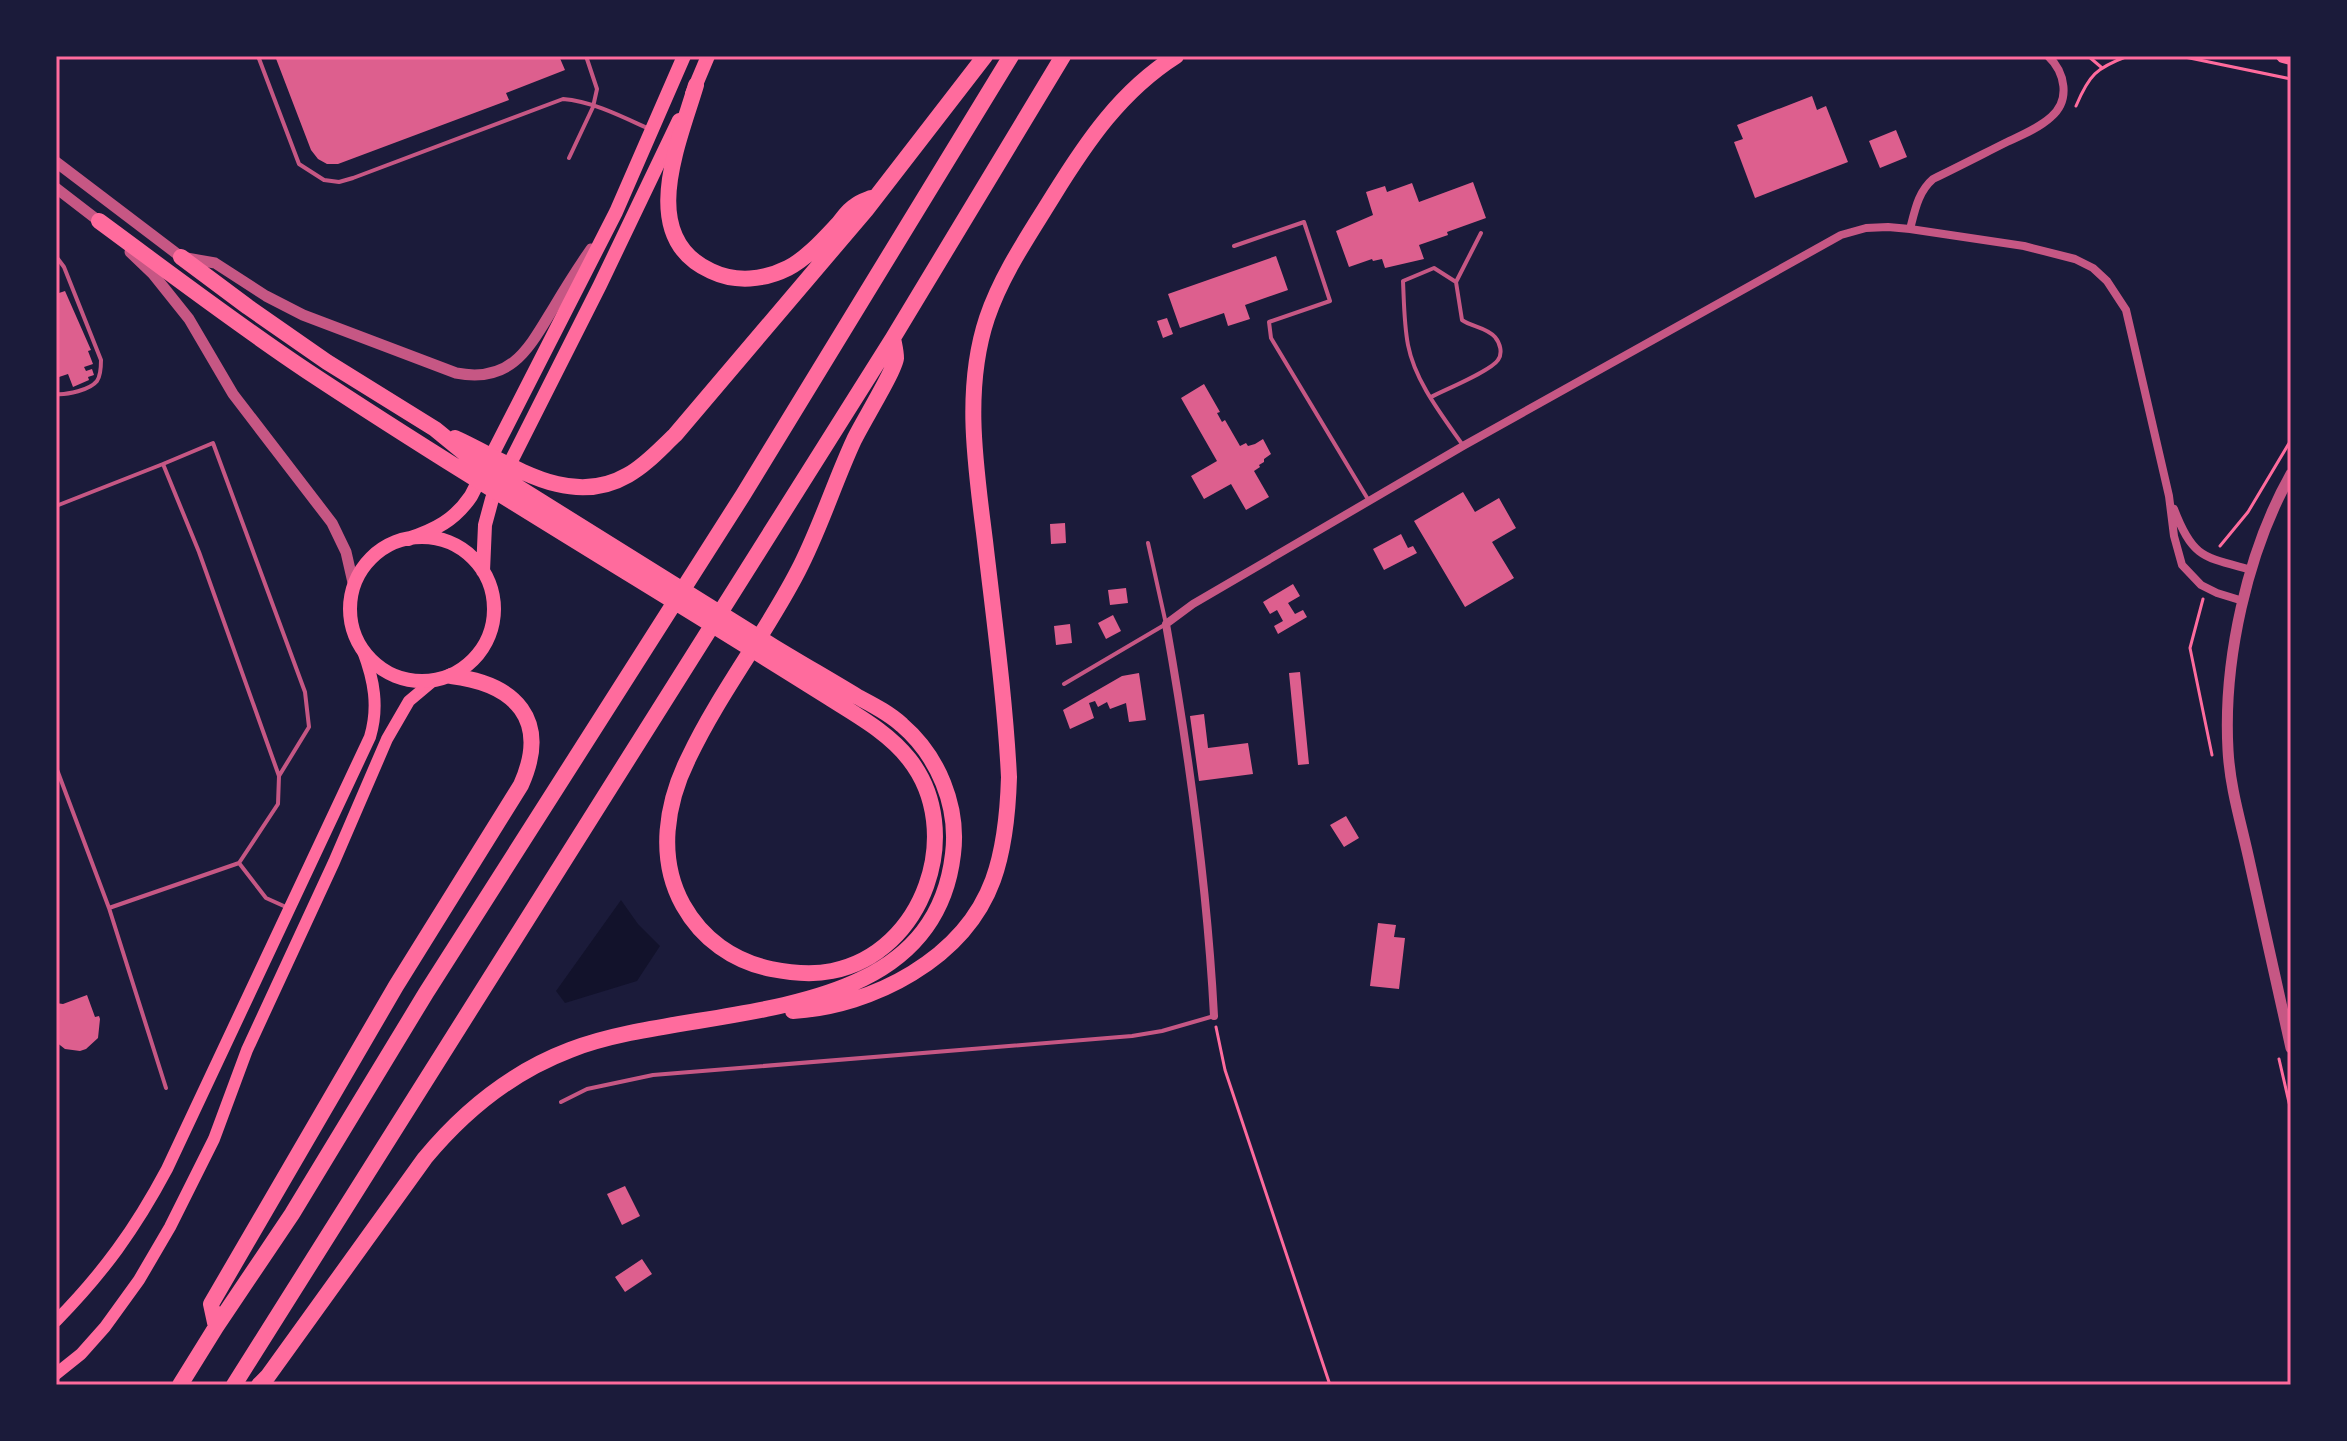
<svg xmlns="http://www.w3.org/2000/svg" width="2347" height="1441" viewBox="0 0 2347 1441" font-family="Mulish,sans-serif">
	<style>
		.water { fill: #12122b }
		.building { fill: #dd5f8e }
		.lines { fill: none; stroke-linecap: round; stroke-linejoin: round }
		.path { stroke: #ff6b9d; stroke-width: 3 }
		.service { stroke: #c65784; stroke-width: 4 }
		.minor { stroke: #c65784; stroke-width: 8 }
		.tertiary { stroke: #c65784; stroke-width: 11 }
		.secondary { stroke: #ff6b9d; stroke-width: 12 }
		.primary { stroke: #ff6b9d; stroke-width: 14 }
		.motorway { stroke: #ff6b9d; stroke-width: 16 }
		.neatline { fill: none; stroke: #ff6b9d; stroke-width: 3 }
	</style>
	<rect width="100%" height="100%" fill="#1b1b3a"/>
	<path class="water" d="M621 900 638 924 660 946 637 981 565 1003 556 991Z"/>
	<path class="building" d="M275 56H559L565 70 506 93 509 100 338 164H327L318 159 311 150Z
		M1812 96 1817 110 1826 106 1848 162 1755 198 1734 142 1743 139 1737 125Z
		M1896 130 1907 157 1880 168 1869 141Z
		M1473 182 1486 218 1447 232 1448 235 1419 245 1424 259 1385 268 1382 259 1373 261 1372 259 1349 267 1336 231 1373 215 1366 192 1385 186 1387 192 1412 183 1419 202Z
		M1276 256 1288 290 1245 305 1250 319 1228 326 1224 313 1180 328 1168 294Z
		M65 291 91 350 88 351 93 364 84 367 86 371 92 369 94 375 88 377 89 380 73 387 68 374 59 377 56 370V294Z
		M1167 318 1173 334 1163 338 1157 321Z
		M1204 384 1220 412 1217 413 1222 422 1225 420 1240 446 1246 443 1248 446 1255 444 1263 439 1271 454 1264 459V462L1259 465 1260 467 1254 471 1269 497 1246 510 1231 484 1204 499 1191 476 1217 461 1181 398Z
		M1463 492 1475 512 1499 498 1516 528 1492 542 1514 578 1465 607 1414 521Z
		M1065 523 1066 543 1051 544 1050 524Z
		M1401 534 1408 548 1413 546 1417 553 1384 570 1373 549Z
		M1293 584 1300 596 1288 603 1295 614 1303 610 1307 617 1278 634 1274 626 1283 621 1277 610 1270 614 1263 602Z
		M1126 588 1128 603 1110 605 1108 590Z
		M1113 615 1121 631 1106 639 1098 623Z
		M1070 624 1072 643 1056 645 1054 626Z
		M1300 672 1309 764 1298 765 1289 673Z
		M1139 673 1146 720 1129 722 1126 703 1110 709 1107 702 1098 707 1095 701 1089 703 1094 718 1070 729 1063 710 1122 676Z
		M1204 714 1208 748 1248 743 1253 774 1199 781 1190 716Z
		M1346 816 1359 838 1344 847 1330 825Z
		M1378 923 1396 925 1394 937 1405 938 1399 989 1370 986Z
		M87 995 95 1017 99 1016 100 1019 98 1038 86 1049 80 1051 65 1049 56 1042V1003L63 1004Z
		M625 1186 640 1216 622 1225 607 1194Z
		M642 1259 652 1274 625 1292 615 1277Z"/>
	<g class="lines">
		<path class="path" d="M2088 56 2101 67
			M2180 56 2291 79
			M2076 106C2089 75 2096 68 2128 56
			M2220 546 2248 512 2291 440
			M2203 599 2190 648 2212 755
			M1216 1027 1225 1070 1330 1385
			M2279 1059 2291 1111"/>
		<path class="service" d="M258 56 299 164 324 180 339 182 353 178 563 99C591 101 621 116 647 128
			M569 158 593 107 597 89 586 56
			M1234 246 1304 222 1330 301 1269 322 1271 338 1369 501
			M1456 282 1481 233
			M56 394C67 395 90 390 97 381 101 375 101 367 101 360L64 267 58 259
			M1431 397C1444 390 1491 371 1498 360 1503 353 1500 343 1495 337 1486 327 1472 327 1462 320L1456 282 1434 268 1403 281C1404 302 1404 324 1408 345 1415 381 1441 414 1462 444
			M163 464 213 443 305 692 309 727 279 776
			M56 506 163 464 199 552 279 776 278 804 239 863 266 898 286 907
			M1064 684 1166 624 1148 543
			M56 767 109 908 166 1088
			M109 908 239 863
			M561 1102 587 1089 653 1075 1132 1036 1162 1031 1214 1016"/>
		<path class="minor" d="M1910 229C1915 210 1918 192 1933 179 1958 167 1983 154 2007 142 2022 135 2039 128 2051 117 2071 100 2065 72 2048 56
			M2174 509C2193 559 2204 557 2252 570
			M1214 1016C1207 884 1189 754 1166 624L1193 604 1463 446 1841 235 1866 228 1888 227 1910 229 2024 246 2075 259 2093 268 2107 281 2126 310 2169 496 2174 536 2182 565 2201 585 2217 593 2243 601"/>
		<path class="tertiary" d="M56 162 181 257 215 263 266 296 303 315 456 373C512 384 529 348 554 307 566 287 578 268 591 249
			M56 188 104 225
			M130 252 153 274 189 319 233 394 332 523 346 552 354 587
			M2291 474C2247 552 2223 661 2228 750 2230 789 2242 826 2250 864 2264 925 2277 987 2291 1048"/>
		<path class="secondary" d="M56 1321C104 1272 135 1229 167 1169L370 737C379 707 374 680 363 651
			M56 1374 81 1354 105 1327 139 1280 170 1227 214 1139 247 1050 334 862 387 739 409 701 434 680"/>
		<path class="primary" d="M2283 56 2291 58
			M692 94 708 56
			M350 609a72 72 0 1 1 144 0a72 72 0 1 1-144 0Z
			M408 539C435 530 455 520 471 496L616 212 684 56
			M483 571 485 525 492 499 600 285 679 120"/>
		<path class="motorway" d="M696 85C679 143 636 237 711 271 736 283 764 280 788 268 807 258 823 240 838 224 843 218 848 210 855 206 859 202 866 200 871 198
			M99 221C167 271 235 323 307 371 478 484 655 588 828 697 856 715 888 732 909 759 966 831 924 953 832 971 812 975 791 973 771 969 733 961 702 939 683 905 657 858 666 803 689 757 720 692 765 635 798 571 820 529 834 483 854 440 862 423 895 370 896 358 896 351 894 344 893 338
			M181 257 248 307 327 362 435 429 468 456C570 520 672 584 774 647 802 664 830 680 858 697 873 705 889 713 902 725 938 756 959 806 953 854 932 1034 694 1001 570 1050 512 1072 464 1111 425 1158L268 1376 259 1385
			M455 438C509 462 568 510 628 475 646 465 660 449 675 435L866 210 985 56
			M793 1011C873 1006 964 959 993 880 1005 847 1008 811 1009 777 1005 698 994 619 985 541 976 468 963 390 987 318 1002 274 1029 235 1053 196 1087 141 1121 91 1176 56
			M216 1327 211 1304 396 986 521 785C550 720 516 684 451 676
			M180 1385 216 1327 292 1214 426 993 743 495 1011 56
			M234 1385 893 338 1063 56"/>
	</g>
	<rect width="2347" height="1441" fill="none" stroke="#1b1b3a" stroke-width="116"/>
	<rect x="58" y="58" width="2231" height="1325" class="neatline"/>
</svg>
